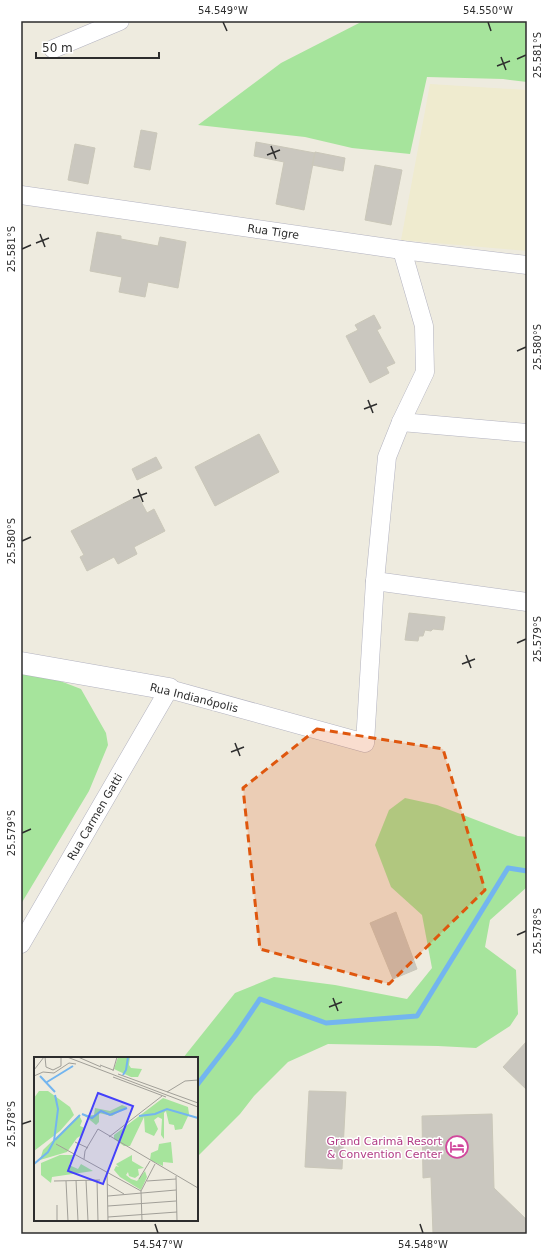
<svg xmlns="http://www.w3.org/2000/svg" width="548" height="1255" viewBox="0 0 548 1255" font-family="'DejaVu Sans',sans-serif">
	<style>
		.education { fill: #efebcf }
		.green { fill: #a6e49c }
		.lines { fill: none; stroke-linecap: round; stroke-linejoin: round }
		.stream { stroke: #73b5ef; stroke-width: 5 }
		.building { fill: #cac7bf; stroke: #cac7b9 }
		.minor-casing { stroke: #b3b3c0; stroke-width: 19 }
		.tertiary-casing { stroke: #b3b3c0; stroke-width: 23 }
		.minor { stroke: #fff; stroke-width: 18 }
		.tertiary { stroke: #fff; stroke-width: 22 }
		.marked { fill: #df570e; fill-opacity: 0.2; stroke: #df570e; stroke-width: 3; stroke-dasharray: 8 5; stroke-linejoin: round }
		.ticks { fill: none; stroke: #2d2d2d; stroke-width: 1.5 }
		.labels { text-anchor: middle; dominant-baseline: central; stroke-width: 3; stroke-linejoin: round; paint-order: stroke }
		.street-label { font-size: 11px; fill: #2d2d2d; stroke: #fff }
		.hotel-label { font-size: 11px; fill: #b23c85; stroke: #fff; text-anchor: end }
		.inset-river { fill: none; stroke: #73b5ef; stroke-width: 2 }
		.inset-road { fill: none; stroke: #a19f98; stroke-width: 1 }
		.view { fill: #4440fb; fill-opacity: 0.15; stroke: #4440fb; stroke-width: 2 }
		.inset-edge { fill: none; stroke: #2d2d2d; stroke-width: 2 }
		.neatline { fill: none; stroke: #2d2d2d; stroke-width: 1.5 }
		.ticks-label { font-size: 10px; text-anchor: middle; fill: #2d2d2d }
	</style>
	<rect width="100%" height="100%" fill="#eeebdf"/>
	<path class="education" d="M430 84 527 90V251L401 240Z"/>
	<path class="green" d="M363 21H527V82L503 79 427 77 410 154 352 148 305 137 198 125 281 63Z
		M21 668 29 669 81 689 106 733 108 745 89 791 21 904Z
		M405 798 437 805 518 836 527 837V887L490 920 485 947 516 970 518 1014 510 1026 476 1048 438 1046 328 1044 288 1062 254 1096 240 1114 197 1157V1058H183L235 993 274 977 335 985 407 999 432 968 422 915 391 887 375 845 389 810Z"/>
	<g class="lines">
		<path class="stream" d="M197 1085 235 1036 260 999 326 1023 417 1016 508 868 527 871"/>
	</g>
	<path class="building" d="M141 130 157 133 150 170 134 167Z
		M256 142 315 153 304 210 276 204 284 162 254 156Z
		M75 144 95 148 88 184 68 180Z
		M315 152 345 158 343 171 312 165Z
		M375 165 402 170 391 225 365 220Z
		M97 232 121 236V239L158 246 160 237 186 242 178 288 148 282 145 297 119 292 122 277 90 271Z
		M374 315 381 328 377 330 395 363 386 367 389 373 370 383 346 336 358 330 355 325Z
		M259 434 279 472 215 506 195 467Z
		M156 457 162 468 137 480 132 469Z
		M138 496 147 513 154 509 165 531 134 547 137 554 118 564 114 557 87 571 80 557 84 555 71 531Z
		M409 613 445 617 443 630 433 629 431 631 425 630 423 636H419L418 641 405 640Z
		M396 912 417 969 393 979 370 923Z
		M527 1041V1090L503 1067Z
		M309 1091 346 1092 342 1169 305 1167Z
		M492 1114 494 1188 527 1220V1234H433L431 1177 423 1178 422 1116Z"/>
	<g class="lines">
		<g class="minor-casing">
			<g id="minor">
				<path d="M53 49 120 21"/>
				<path id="s1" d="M21 195 402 250 527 265"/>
				<path d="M401 422 527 433"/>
				<path d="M375 581 527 602"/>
				<path id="s2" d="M21 944 169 689 365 743 375 581 387 457 401 422 425 372 424 326 402 250"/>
			</g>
		</g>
		<g class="tertiary-casing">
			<path id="tertiary" d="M21 663 169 689"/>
		</g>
		<use href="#minor" class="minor"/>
		<use href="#tertiary" class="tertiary"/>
	</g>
	<path class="marked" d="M317 729 443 749 485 890 389 984 260 949 243 788Z"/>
	<path class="ticks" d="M223 22 227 31M488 22 491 31M501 57 506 70M517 59 526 55M497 66 510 61M271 146 276 159M267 155 280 150M40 234 45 247M36 243 49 238M22 249 31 245M517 351 526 347M368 400 373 413M364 409 377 404M138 489 143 502M133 498 147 493M22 541 31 537M517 643 526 639M466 655 471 668M462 664 475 659M235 743 240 756M231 752 244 747M22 833 31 829M517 935 526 931M333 998 338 1011M329 1007 342 1002M22 1124 31 1121M155 1224 158 1233M420 1224 423 1233"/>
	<defs>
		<g id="hotel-ring" transform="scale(1.15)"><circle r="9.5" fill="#fff" stroke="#d1479c" stroke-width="1.5"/><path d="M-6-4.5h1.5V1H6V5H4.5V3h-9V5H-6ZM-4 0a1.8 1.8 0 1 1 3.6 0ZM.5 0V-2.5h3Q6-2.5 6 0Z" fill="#d1479c"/></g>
	</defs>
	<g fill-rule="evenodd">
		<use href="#hotel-ring" x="457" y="1147"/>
	</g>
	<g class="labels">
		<g class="street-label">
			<text stroke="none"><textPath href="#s1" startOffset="255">Rua Tigre</textPath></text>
			<text transform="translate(194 698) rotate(14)">Rua Indianópolis</text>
			<text stroke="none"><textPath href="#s2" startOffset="147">Rua Carmen Gatti</textPath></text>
		</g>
		<g class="hotel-label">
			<text x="442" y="1141">Grand Carimã Resort<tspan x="442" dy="13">&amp; Convention Center</tspan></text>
		</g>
	</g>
	<g transform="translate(34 1057)">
		<rect width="164" height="164" fill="#eeebdf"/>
		<path d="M84 0H96L95 8 97 11 108 12 104 20H97L80 12ZM5 34H14L36 50 40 58 26 74 0 94V41ZM129 41 154 50 155 57 148 72 141 73 140 68 135 67 132 54 130 56V82L127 78 128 62 124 60 120 63 124 72 120 79 111 75 110 60 96 89H90L80 82V78ZM88 48 93 50 78 59 65 56V65L62 68 51 59 60 58 61 51 76 54ZM45 58 48 64 46 69 51 71 48 78 43 81 33 95 6 103 9 93ZM137 85 139 106 129 105V109L116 103 117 96 124 93 125 87ZM26 98H39L35 108 44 112 47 107 59 114 18 120 17 126 7 118V106ZM98 98V104L110 111 104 112 105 118 101 121 95 119 94 115 92 118 97 122 103 124 111 114 113 120 107 133 86 120 80 113 82 109 85 110 82 107Z" fill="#a6e49c"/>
		<path class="inset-river" d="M89 18 92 13 94 0M6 19 21 35M13 25 39 9M48 57 58 61 67 54 76 58 93 51M105 59 121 57 133 52 164 61M21 83 46 58M0 107 14 95 20 84 24 52 21 38"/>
		<path class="inset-road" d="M11 0 12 10 19 13 27 9V0M33 0 164 50M44 0 67 10M66 8 79 13M0 13 10 0M79 14 83 0M84 17 164 46M0 19 9 15 20 16 35 6 42 7M79 20 132 40M133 35 151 24 164 23M75 80 128 39M41 85 54 91M22 87 107 134M50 102 51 94 64 72 164 131M73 115 74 164M142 119 143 164M105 122 116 104M42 123 44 164M52 123 54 164M63 123 64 164M20 124 66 123M32 124 34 164M113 124 142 122M73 127 90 137M74 139 142 133M23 148V164M74 149 142 144M74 160 143 155M108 164 107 134 121 107"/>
		<path class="view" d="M64 36 99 49 69 127 34 114Z"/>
		<rect width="164" height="164" class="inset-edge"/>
	</g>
	<rect width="548" height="1255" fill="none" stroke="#ffffff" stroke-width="44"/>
	<path d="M36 52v6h123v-6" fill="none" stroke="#2d2d2d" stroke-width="2"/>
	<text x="42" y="52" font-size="12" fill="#2d2d2d" stroke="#ffffff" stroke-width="3" paint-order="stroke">50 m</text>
	<rect x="22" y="22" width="504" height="1211" class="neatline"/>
	<g class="ticks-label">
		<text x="223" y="14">54.549°W</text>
		<text x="488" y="14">54.550°W</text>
		<text transform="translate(537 55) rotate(-90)" y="4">25.581°S</text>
		<text transform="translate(11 249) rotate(-90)" y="4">25.581°S</text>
		<text transform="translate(537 347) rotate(-90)" y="4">25.580°S</text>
		<text transform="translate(11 541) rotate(-90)" y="4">25.580°S</text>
		<text transform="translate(537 639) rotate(-90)" y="4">25.579°S</text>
		<text transform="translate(11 833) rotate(-90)" y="4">25.579°S</text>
		<text transform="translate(537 931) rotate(-90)" y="4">25.578°S</text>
		<text transform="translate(11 1124) rotate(-90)" y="4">25.578°S</text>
		<text x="158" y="1248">54.547°W</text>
		<text x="423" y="1248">54.548°W</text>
	</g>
</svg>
